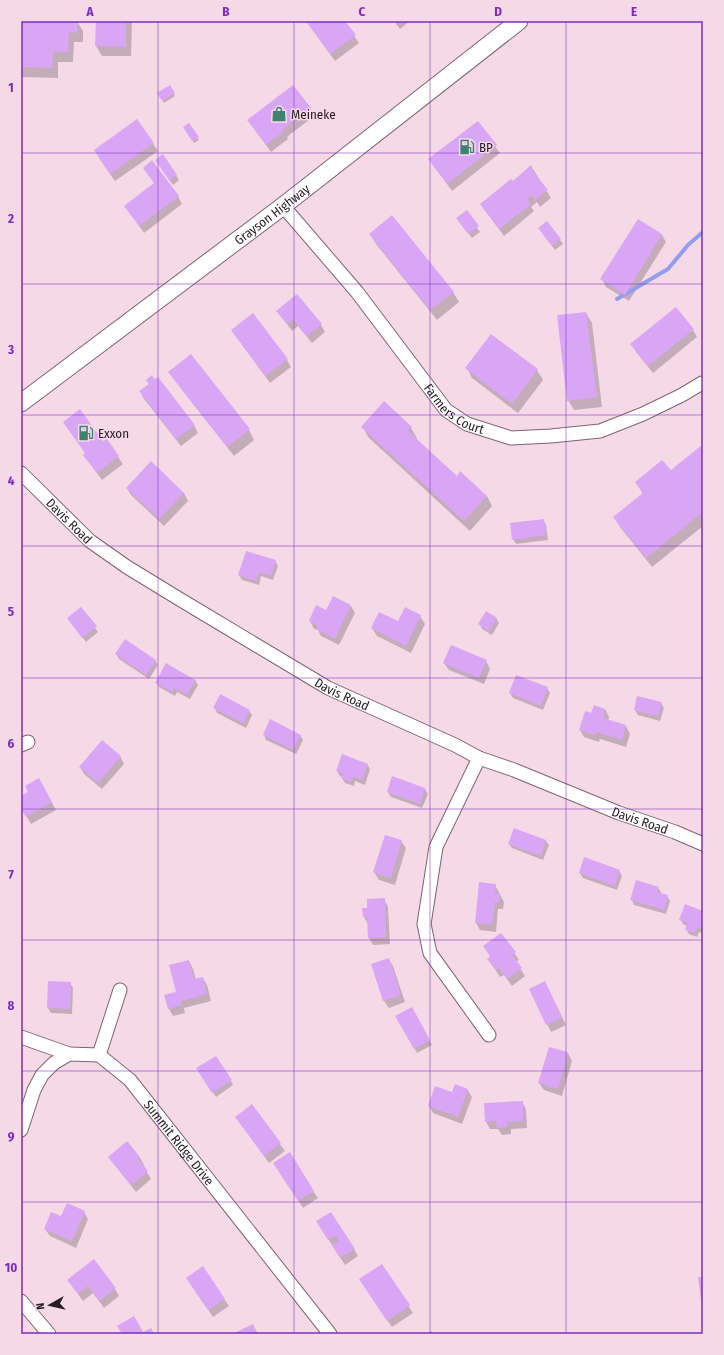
<svg xmlns="http://www.w3.org/2000/svg" width="724" height="1355" viewBox="0 0 724 1355" font-family="'Fira Sans Condensed',sans-serif">
	<style>
		.shadow { fill: #0003 }
		.lines { fill: none; stroke-linecap: round; stroke-linejoin: round }
		.stream { stroke: #949cee; stroke-width: 4 }
		.building { fill: #d8a6f5 }
		.minor-casing { stroke: #7d6471; stroke-width: 15 }
		.major-casing { stroke: #7d6471; stroke-width: 19 }
		.minor { stroke: #fff; stroke-width: 13 }
		.major { stroke: #fff; stroke-width: 17 }
		.grid { fill: none; stroke: #7b2cbf; stroke-width: 1; stroke-opacity: 0.55 }
		.labels { text-anchor: middle; dominant-baseline: central; stroke-width: 3; stroke-linejoin: round; paint-order: stroke }
		.poi-label { font-size: 13px; fill: #271c22; stroke: #f6d9e7; text-anchor: start }
		.street-label { font-size: 13px; fill: #271c22; stroke: #f6d9e7 }
		.neatline { fill: none; stroke: #7b2cbf; stroke-width: 1.5 }
		.grid-label { font-size: 13px; text-anchor: middle; font-weight: bold; fill: #7b2cbf }
	</style>
	<rect width="100%" height="100%" fill="#f6d9e7"/>
	<path class="shadow" d="M21 21H77L83 31V42H74L73 62H58V78L21 77Z
		M97 21H132L131 56H102L96 46Z
		M306 21H344L359 43 335 61Z
		M394 21H410L400 29Z
		M170 86 175 96 164 103 158 93Z
		M293 86 314 116 287 137 288 139 271 152 248 120Z
		M137 120 158 151 115 181 99 158Z
		M477 122 500 153 452 191 430 160Z
		M189 125 199 140 194 143 185 128Z
		M159 165 176 175 179 180 173 185Z
		M144 168 178 196 182 204 144 233 125 206 155 184Z
		M533 169 551 198 540 207 537 202 531 207 534 211 504 236 481 205Z
		M466 211 480 232 472 238 460 223Z
		M638 220 662 235 666 242 629 301 606 287 602 279Z
		M542 233 560 240 563 244 555 250Z
		M370 234 453 292 459 302 437 320 376 244Z
		M277 311 321 325 325 332 312 343 298 326 292 331Z
		M586 313 592 323 602 407 574 410 568 400Z
		M693 330 697 337 653 373 636 352 632 344Z
		M232 331 287 360 291 367 270 383Z
		M467 368 537 370 543 380 518 413 472 378Z
		M170 372 249 430 254 440 234 456 176 382Z
		M140 391 194 425 198 433 181 446 144 399Z
		M64 423 103 442 106 440 123 464 102 480 89 462 84 455 86 454Z
		M363 427 411 428 417 438 416 439 457 477 487 496 492 506 470 531 368 437Z
		M702 446 703 448V526L652 567 620 527 614 517 643 494 636 482 670 472Z
		M127 488 184 493 188 501 164 526 131 495Z
		M543 520 546 525 548 540 516 544 513 539Z
		M275 561 278 566 273 580 261 576 259 585 242 580 239 575Z
		M351 606 355 613 339 645 321 636 318 630 314 629 310 621 327 612Z
		M81 608 98 632 86 642 68 619Z
		M406 609 420 616 425 624 411 653 377 636 372 628 399 623Z
		M496 618 499 623 492 635 482 629 480 624Z
		M116 654 155 660 158 665 149 679 119 659Z
		M486 661 490 669 484 684 449 670 444 663Z
		M167 665 195 680 198 685 190 699 177 692 175 696 159 687 157 683Z
		M547 688 550 693 543 710 513 698 510 693Z
		M661 703 664 708 660 721 638 715 635 710Z
		M215 708 249 711 252 715 246 728 217 713Z
		M605 709 609 717 608 721 626 726 630 734 626 747 600 739 599 742 584 737 580 730 592 715Z
		M264 735H300L303 740 296 754 266 740Z
		M120 756 124 764 102 789 84 774 80 767Z
		M367 764 370 769 365 785 355 781 354 786 345 783 342 778 343 777 340 776 337 771Z
		M393 778 425 789 428 794 422 808 391 797 388 792Z
		M38 779 56 810 31 824 21 807V798L30 793Z
		M401 841 406 848 395 885 379 880 374 872Z
		M546 841 549 845 543 860 512 848 509 844Z
		M619 871 622 876 617 890 583 878 580 873Z
		M495 885 504 902 503 909H498L496 932 480 930 476 923Z
		M658 888 661 892 660 894 667 896 670 901 666 914 634 905 632 900Z
		M384 899 388 907 390 944 373 945 369 938 368 924 364 917Z
		M703 912V933L699 932 697 937 689 934 686 929 687 926 683 924 681 920Z
		M501 934 519 960 516 962 525 976 512 986 504 975 500 977 488 959 491 957Z
		M388 959 393 966 405 1002 389 1008 384 1001 372 964Z
		M189 961 193 969 196 980 203 978 207 985 211 1001 184 1008 185 1013 173 1016 169 1009 177 992Z
		M70 983 73 988 72 1014 51 1013 48 1008Z
		M531 990H549L566 1025 551 1032Z
		M411 1008 432 1045 417 1053 397 1016Z
		M568 1053 572 1061 562 1096 544 1090 539 1083Z
		M200 1073 231 1081 233 1085 216 1097Z
		M467 1089 472 1097 462 1124 433 1113 429 1106 453 1094Z
		M522 1102 526 1109 527 1128 511 1129V1134L502 1135 498 1129H490L486 1122Z
		M252 1106 285 1151 269 1163 236 1117Z
		M127 1142 140 1158 144 1165 143 1166 151 1179 136 1192 114 1164 109 1157Z
		M278 1170 313 1191 318 1198 303 1208Z
		M84 1212 88 1219 76 1248 50 1236 45 1229 62 1218Z
		M317 1222 354 1249 358 1256 345 1265Z
		M382 1265 413 1313 392 1327 365 1287Z
		M68 1280 115 1289 119 1296 104 1308 93 1293 83 1301Z
		M192 1286 224 1299 229 1306 213 1317Z
		M431 1331 433 1334H426Z"/>
	<g class="lines">
		<path class="stream" d="M617 299 668 269 688 245 703 232"/>
	</g>
	<path class="building" d="M21 21H78L77 33 69 32 68 52H53L52 68 21 67Z
		M96 21H126V47L95 46Z
		M306 21H345L356 35 330 54Z
		M170 85 175 93 162 101 157 93Z
		M293 85 311 108 283 129 284 131 266 145 247 120Z
		M137 119 154 143 110 174 94 150Z
		M478 121 497 145 447 184 428 159Z
		M189 123 199 137 192 141 183 127Z
		M163 154 177 175 169 180 155 160Z
		M152 160 179 196 139 226 124 206 154 183 143 168Z
		M531 165 533 169 532 170 548 190 535 200 532 195 527 199 531 204 499 229 480 204 511 179 513 181Z
		M467 210 479 226 468 234 456 218Z
		M392 215 454 292 430 310 369 234Z
		M638 219 662 234 625 295 600 279Z
		M547 221 561 239 552 246 538 228Z
		M297 294 322 324 307 336 293 319 287 324 276 311Z
		M676 307 694 329 648 366 630 344Z
		M586 312 597 397 567 401 557 315Z
		M253 313 288 359 265 376 231 330Z
		M491 334 538 369 512 404 465 368Z
		M191 354 250 429 227 447 168 372Z
		M152 375 154 379 158 377 195 425 176 439 139 391 149 384 146 380Z
		M384 401 412 427 408 431 457 476 460 471 487 496 464 521 361 427Z
		M80 409 103 441 107 439 119 456 97 473 83 455 85 453 63 422Z
		M702 445 703 512 646 558 613 517 643 493 635 482 662 460 671 470Z
		M151 461 184 493 159 519 126 488Z
		M544 519 546 535 512 540 510 523Z
		M246 551 276 560 271 576 259 572 256 581 238 575Z
		M333 596 351 605 335 639 316 629 317 625 309 621 316 605 326 610Z
		M81 607 97 626 82 638 67 618Z
		M405 607 421 615 406 646 371 628 379 612 398 621Z
		M486 611 497 618 489 631 478 624Z
		M125 639 156 660 146 675 115 654Z
		M451 645 487 660 479 678 443 663Z
		M166 663 195 680 187 695 174 688 172 692 155 683Z
		M516 675 548 687 541 706 509 693Z
		M220 694 250 710 243 723 213 708Z
		M637 696 662 702 658 716 634 710Z
		M594 705 605 709 603 718 626 725 622 740 596 732 595 735 579 730 585 711 591 713Z
		M270 719 301 735 293 750 263 735Z
		M102 740 121 756 98 783 79 767Z
		M342 754 368 764 362 780 353 777 351 782 341 778 343 773 336 771Z
		M392 776 425 788 420 804 387 792Z
		M39 778 52 802 26 817 21 809V796L28 792 25 786Z
		M514 828 546 840 541 856 508 844Z
		M385 835 402 840 391 878 373 872Z
		M584 857 620 870 615 886 579 873Z
		M636 880 659 887 657 892 668 895 664 910 630 900Z
		M479 882 496 884 495 893H500L499 902H495L492 925 475 923Z
		M385 898 386 937 368 938 367 917H363L362 908H367V899Z
		M685 904 703 911V930L697 927 695 933 685 930 687 923 679 920Z
		M501 933 516 952 512 955 522 968 507 979 499 968 496 970 487 959 490 956 483 946Z
		M389 958 401 995 383 1001 371 964Z
		M189 960 194 979 203 977 207 994 181 1001 182 1005 168 1009 164 995 176 992 169 965Z
		M48 981 71 982 70 1009 47 1008Z
		M545 981 562 1018 546 1025 529 989Z
		M412 1007 430 1040 414 1049 395 1016Z
		M549 1047 568 1052 558 1089 538 1083Z
		M216 1056 232 1080 212 1093 196 1068Z
		M455 1084 468 1089 458 1117 428 1106 435 1086 452 1092Z
		M523 1101V1121L507 1122 508 1127 497 1128 496 1121 485 1122 484 1103Z
		M252 1104 281 1143 264 1156 235 1117Z
		M127 1141 140 1157 138 1159 148 1171 131 1185 108 1157Z
		M290 1152 314 1191 298 1201 273 1163Z
		M67 1203 85 1211 72 1241 44 1229 51 1212 61 1216Z
		M331 1212 355 1249 340 1258 332 1245 339 1241 335 1235 328 1240 316 1221Z
		M94 1259 116 1288 100 1301 88 1286 78 1294 67 1280Z
		M382 1264 410 1305 387 1321 359 1279Z
		M203 1266 225 1299 208 1310 186 1278Z
		M698 1277H703V1307H702Z
		M134 1316 143 1332 151 1328 154 1334H122L117 1326Z
		M253 1324 258 1334H232Z"/>
	<g class="lines">
		<g class="minor-casing">
			<g id="minor">
				<path id="s1" d="M283 206 357 292 446 410 467 424 511 438 551 436 600 431 643 414 682 395 702 383"/>
				<path id="s2" d="M21 473 90 541 127 567 181 600 328 688 455 745 479 758 514 770 619 813 675 832 703 844"/>
				<path d="M21 745 28 742"/>
				<path d="M479 758 436 847 424 924 430 953 489 1035"/>
				<path d="M21 1037 69 1054"/>
				<path d="M99 1055 120 990"/>
				<path id="s3" d="M21 1130 34 1090 42 1075 54 1063 69 1054 99 1055 130 1080 330 1334"/>
				<path d="M21 1301 49 1334"/>
			</g>
		</g>
		<g class="major-casing">
			<g id="major">
				<path id="s4" d="M21 403 283 206 519 21"/>
			</g>
		</g>
		<use href="#minor" class="minor"/>
		<use href="#major" class="major"/>
	</g>
	<path class="grid" d="M158 21V1334M294 21V1334M430 21V1334M566 21V1334M21 153H703M21 284H703M21 415H703M21 546H703M21 678H703M21 809H703M21 940H703M21 1071H703M21 1202H703"/>
	<defs>
		<g id="shop-bare" transform="scale(1.2)"><path d="M-5-2.5h2.3a2.7 3.5 0 0 1 5.4 0H5L5.5 6h-11ZM-1.5-2.5h3a1.5 2.3 0 0 0-3 0Z" fill="#408272" stroke="#f6d9e7" stroke-width="2.5" paint-order="stroke"/></g>
		<g id="fuel-bare" transform="scale(1.2)"><path d="M-5.5-6h7V0h2V4h1.3V-2.5L3-4.5l.8-.8L6-3V5H2.5V1h-1V6h-7ZM-4.2-4.7v3.2H.2V-4.7Z" fill="#408272" stroke="#f6d9e7" stroke-width="2.5" paint-order="stroke"/></g>
	</defs>
	<g fill-rule="evenodd">
		<use href="#shop-bare" x="279" y="114"/>
		<use href="#fuel-bare" x="467" y="147"/>
		<use href="#fuel-bare" x="86" y="433"/>
	</g>
	<g class="labels">
		<g class="poi-label">
			<text x="291" y="114">Meineke</text>
			<text x="479" y="147">BP</text>
			<text x="98" y="433">Exxon</text>
		</g>
		<g class="street-label">
			<text stroke="none"><textPath href="#s4" startOffset="314">Grayson Highway</textPath></text>
			<text stroke="none"><textPath href="#s1" startOffset="267">Farmers Court</textPath></text>
			<text stroke="none"><textPath href="#s2" startOffset="68">Davis Road</textPath></text>
			<text stroke="none"><textPath href="#s2" startOffset="392">Davis Road</textPath></text>
			<text stroke="none"><textPath href="#s2" startOffset="716">Davis Road</textPath></text>
			<text stroke="none"><textPath href="#s3" startOffset="243">Summit Ridge Drive</textPath></text>
		</g>
	</g>
	<rect width="724" height="1355" fill="none" stroke="#f6d9e7" stroke-width="44"/>
	<g transform="translate(50 1305) rotate(262)" stroke="#f6d9e7" stroke-width="3" paint-order="stroke">
	<path d="M0-3L7 15L0 10L-7 15Z" fill="#271c22"/>
	<text y="-6" font-size="11" font-weight="bold" text-anchor="middle" fill="#271c22">N</text>
	</g>
	<rect x="22" y="22" width="680" height="1311" class="neatline"/>
	<g class="grid-label">
		<text x="90" y="16">A</text>
		<text x="226" y="16">B</text>
		<text x="362" y="16">C</text>
		<text x="498" y="16">D</text>
		<text x="634" y="16">E</text>
		<text x="11" y="92">1</text>
		<text x="11" y="223">2</text>
		<text x="11" y="354">3</text>
		<text x="11" y="485">4</text>
		<text x="11" y="616">5</text>
		<text x="11" y="748">6</text>
		<text x="11" y="879">7</text>
		<text x="11" y="1010">8</text>
		<text x="11" y="1141">9</text>
		<text x="11" y="1272">10</text>
	</g>
</svg>
